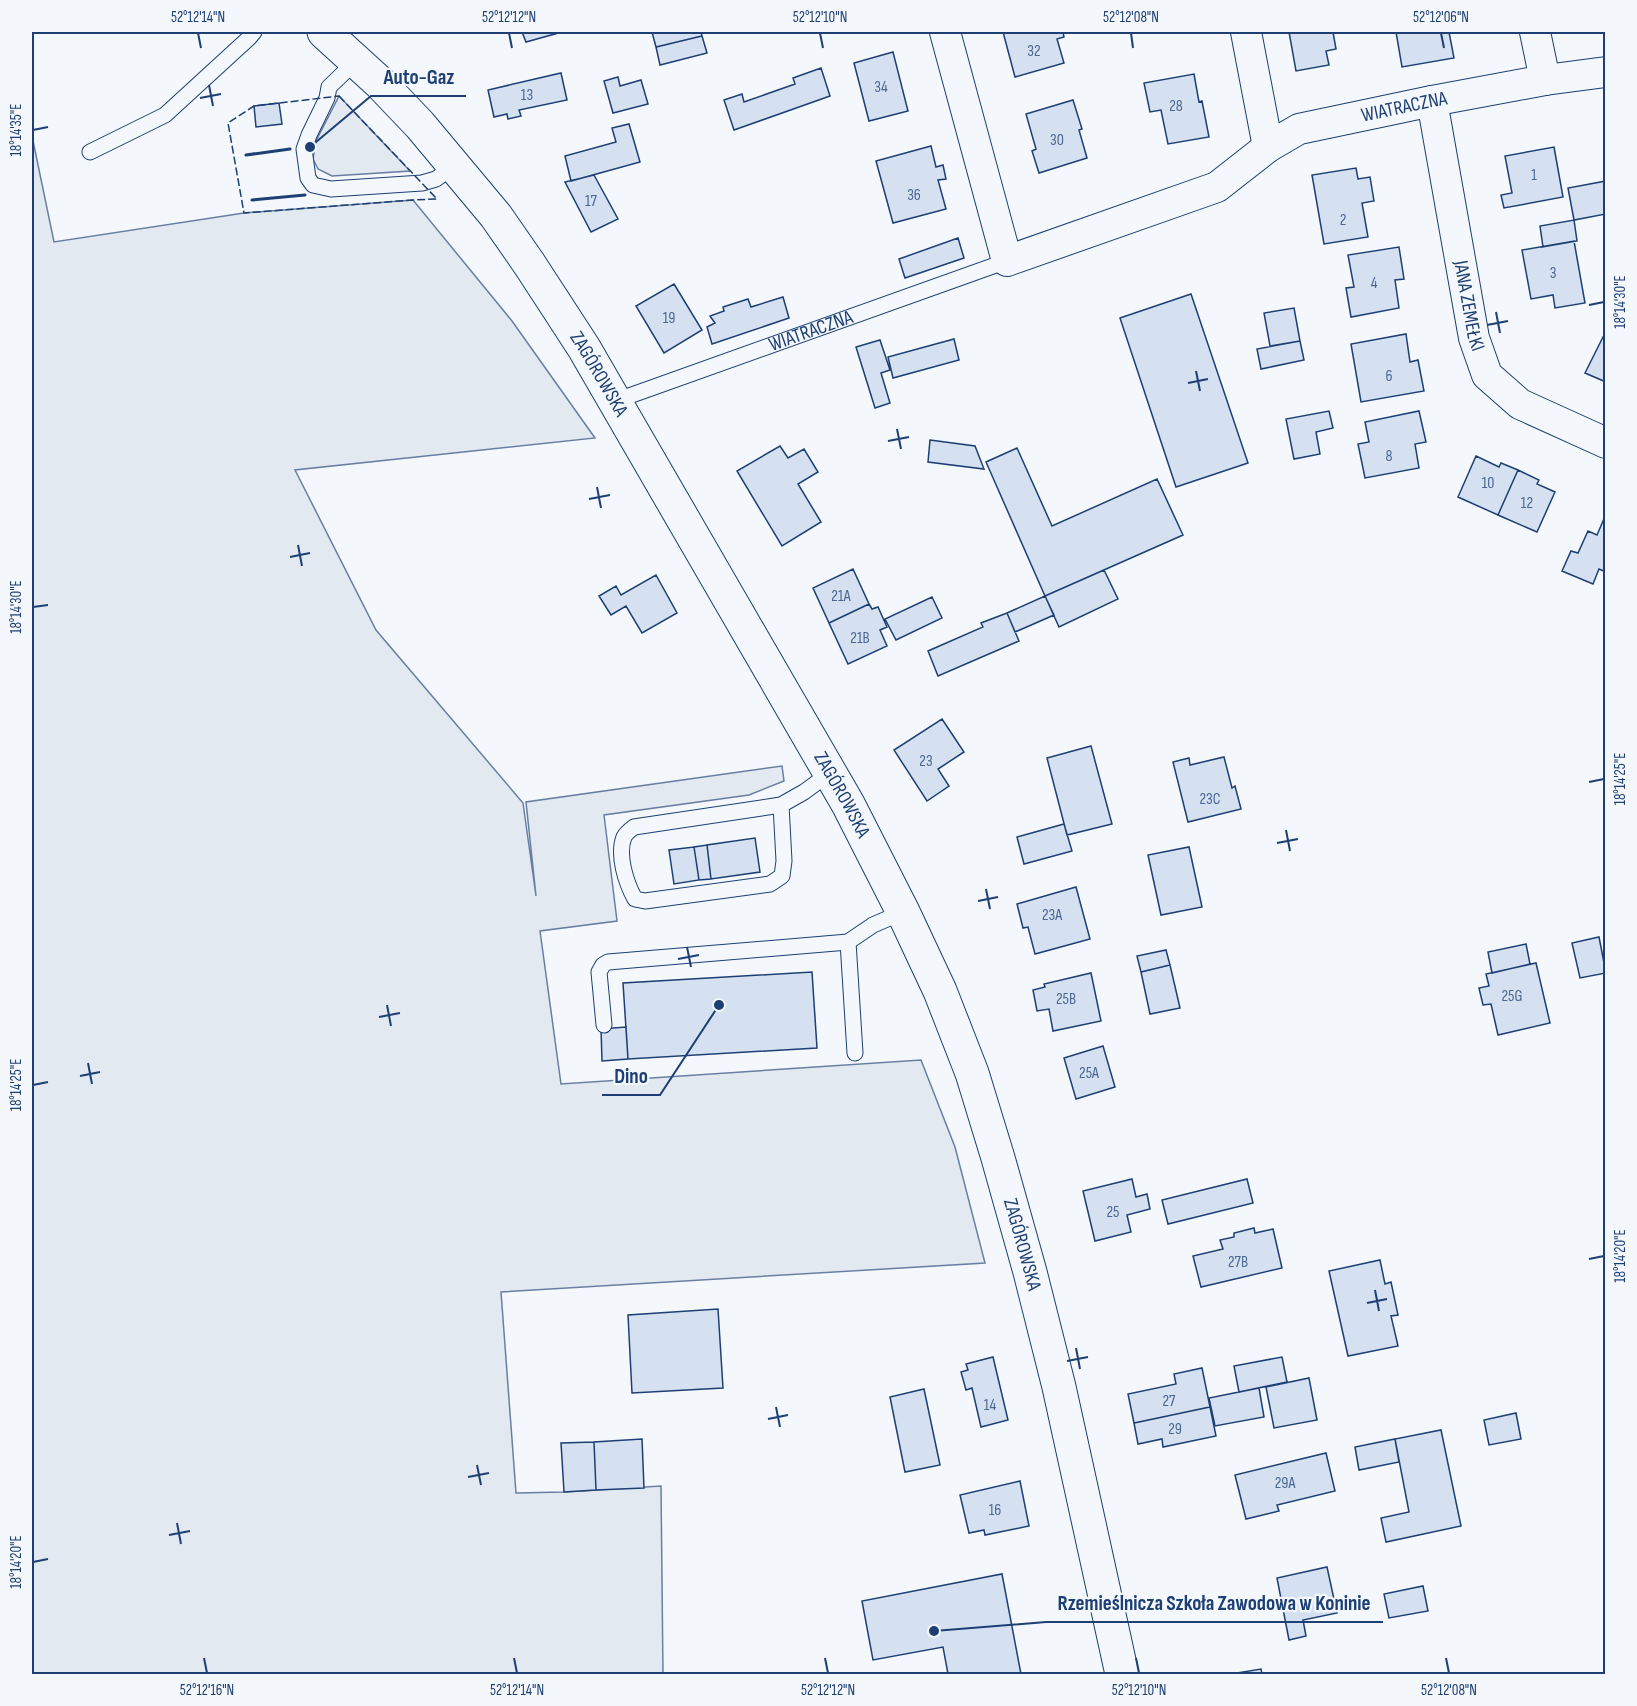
<svg xmlns="http://www.w3.org/2000/svg" width="1637" height="1706" viewBox="0 0 1637 1706" font-family="'Sofia Sans Condensed',sans-serif">
	<style>
		.green { fill: #e3e9f0; stroke: #687fa3; stroke-width: 1.5 }
		.building { fill: #d5e0f0; stroke: #1d3f73; stroke-width: 1.5 }
		.lines { fill: none; stroke-linecap: round; stroke-linejoin: round }
		.lane-casing { stroke: #1d3f73; stroke-width: 17 }
		.street-casing { stroke: #1d3f73; stroke-width: 32 }
		.secondary-casing { stroke: #1d3f73; stroke-width: 35 }
		.lane { stroke: #f4f7fb; stroke-width: 15 }
		.street { stroke: #f4f7fb; stroke-width: 30 }
		.secondary { stroke: #f4f7fb; stroke-width: 33 }
		.fence { stroke: #1d3f73; stroke-width: 1.5; stroke-dasharray: 8 3; stroke-linecap: butt }
		.wall { stroke: #1d3f73; stroke-width: 3 }
		.ticks { fill: none; stroke: #1d3f73; stroke-width: 2 }
		.labels { text-anchor: middle; dominant-baseline: central; stroke-width: 4.5; stroke-linejoin: round; paint-order: stroke }
		.number-label { font-size: 16px; fill: #4b6792 }
		.street-label { font-size: 20px; fill: #1d3f73; stroke: #f4f7fb }
		.leader { fill: none; stroke: #1d3f73; stroke-width: 2 }
		.callout-dot { fill: #1d3f73; stroke: #f4f7fb; stroke-width: 2 }
		.callout-label { font-size: 21px; text-anchor: middle; font-weight: bold; fill: #1d3f73; stroke: #f4f7fb; stroke-width: 4.5; stroke-linejoin: round; paint-order: stroke }
		.neatline { fill: none; stroke: #1d3f73; stroke-width: 2 }
		.ticks-label { font-size: 15px; text-anchor: middle; fill: #1d3f73 }
	</style>
	<rect width="100%" height="100%" fill="#f4f7fb"/>
	<path class="green" d="M339 96 410 171 332 176 318 169 313 159 316 141Z
		M32 136 54 242 244 213 413 200 512 321 595 438 295 470 376 630 523 803 536 896 526 802 782 766 784 781 749 795 604 815 617 921 540 931 561 1084 921 1060 955 1147 985 1263 501 1292 516 1493 564 1492 661 1486 663 1674H32Z"/>
	<path class="building" d="M522 32H562L526 42Z
		M652 32H701L702 36 656 47Z
		M1003 32H1063L1064 37 1057 39 1064 63 1015 77Z
		M1289 32H1333L1336 49 1326 51 1329 65 1296 71Z
		M1396 32H1449L1454 58 1402 67Z
		M702 36 707 53 660 65 656 47Z
		M893 52 908 111 869 121 854 63Z
		M821 68 830 96 734 130 724 100 742 94 744 102 795 84 793 78Z
		M561 73 567 100 519 110 521 116 508 119 507 114 494 117 488 90Z
		M1194 74 1199 102 1202 101 1209 137 1168 144 1161 110 1150 112 1144 83Z
		M618 77 620 86 641 80 648 104 613 113 604 81Z
		M1073 100 1082 129 1079 130 1087 158 1039 173 1032 151 1036 149 1026 114Z
		M279 103 282 124 256 127 254 106Z
		M629 124 640 162 571 181 565 156 616 142 612 128Z
		M931 146 936 167 943 165 946 179 938 180 946 209 893 223 876 161Z
		M1554 147 1563 197 1504 208 1501 195 1512 193 1505 156Z
		M1356 168 1358 179 1370 177 1374 201 1362 203 1368 237 1324 244 1312 175Z
		M594 175 618 219 591 232 565 182Z
		M1606 181V214L1574 220 1568 188Z
		M1574 220 1577 241 1543 247 1540 226Z
		M958 238 964 258 905 278 899 259Z
		M1574 241 1585 303 1555 308 1553 295 1531 299 1522 250Z
		M1399 247 1404 279 1395 280 1399 308 1351 317 1346 288 1354 287 1348 255Z
		M674 284 702 330 664 353 636 306Z
		M1191 294 1248 463 1176 487 1120 318Z
		M783 297 789 318 712 344 707 327 715 323 710 316 724 311 723 307 748 299 751 307Z
		M1294 308 1300 341 1270 346 1264 313Z
		M1606 331V382L1585 373Z
		M1406 334 1410 362 1418 360 1424 391 1361 402 1351 344Z
		M954 339 959 360 893 378 888 357Z
		M880 340 890 370 881 373 890 403 875 408 856 347Z
		M1300 341 1304 360 1261 369 1257 349Z
		M1329 411 1333 428 1316 432 1320 454 1294 459 1286 419Z
		M1419 411 1426 442 1415 444 1419 468 1365 478 1358 444 1369 442 1365 422Z
		M930 440 975 446 984 469 928 462Z
		M780 446 788 458 804 449 818 472 798 484 821 522 782 546 737 471Z
		M1017 448 1052 526 1157 479 1183 535 1045 596 986 462Z
		M1476 456 1499 467 1501 463 1518 470 1498 515 1458 497Z
		M1518 470 1539 480 1537 484 1555 492 1537 532 1498 515Z
		M1606 514V572L1599 569 1593 584 1562 571 1571 551 1578 553 1588 531 1597 535Z
		M853 569 869 604 829 623 813 588Z
		M1104 570 1118 599 1059 627 1045 596Z
		M656 575 677 613 642 633 626 606 611 615 599 596 616 586 621 595Z
		M1045 596 1054 615 1015 632 1007 613Z
		M932 597 942 618 896 640 885 619Z
		M869 604 872 609 878 607 887 627 880 630 887 646 848 664 829 623Z
		M1007 613 1019 641 938 676 928 651 983 627 981 623Z
		M942 719 964 752 938 769 949 786 927 801 894 750Z
		M1091 746 1112 824 1067 835 1047 758Z
		M1224 757 1232 788 1235 786 1241 809 1188 822 1173 762 1189 758 1190 765Z
		M1064 824 1072 851 1024 864 1017 837Z
		M755 838 760 872 711 879 707 845Z
		M707 845 711 879 699 880 694 847Z
		M694 847 699 880 674 884 669 850Z
		M1189 847 1202 907 1161 915 1148 855Z
		M1076 887 1090 939 1035 954 1028 927 1023 928 1017 904Z
		M1599 937 1606 973 1580 978 1572 943Z
		M1526 944 1530 964 1492 973 1488 952Z
		M1166 950 1170 965 1141 972 1137 956Z
		M1536 963 1550 1023 1498 1035 1491 1004 1483 1005 1479 988 1489 986 1486 974Z
		M1170 965 1180 1008 1150 1014 1141 972Z
		M812 972 817 1048 628 1059 623 983Z
		M1091 973 1101 1021 1053 1031 1049 1009 1037 1011 1033 990 1045 987 1044 984Z
		M626 1027 628 1059 602 1061 601 1029Z
		M1103 1046 1115 1087 1076 1099 1064 1058Z
		M1132 1179 1136 1197 1147 1194 1150 1209 1127 1215 1131 1232 1095 1241 1083 1191Z
		M1247 1179 1253 1203 1168 1224 1162 1200Z
		M1254 1228 1255 1233 1273 1229 1282 1268 1201 1287 1193 1256 1223 1249 1220 1240 1234 1237V1233Z
		M1380 1260 1385 1284 1391 1282 1398 1315 1391 1316 1398 1346 1348 1356 1329 1271Z
		M718 1309 723 1388 632 1393 628 1315Z
		M993 1357 1008 1420 981 1427 972 1388 966 1390 961 1372 968 1370 966 1364Z
		M1282 1357 1287 1382 1239 1392 1234 1366Z
		M1202 1368 1210 1407 1134 1423 1128 1394 1176 1384 1174 1374Z
		M1309 1378 1317 1420 1274 1428 1266 1387Z
		M1259 1388 1264 1417 1215 1426 1209 1398Z
		M924 1389 940 1465 905 1472 890 1397Z
		M1210 1407 1216 1436 1163 1447 1162 1439 1138 1444 1134 1423Z
		M1516 1413 1521 1439 1489 1445 1484 1420Z
		M1441 1430 1461 1526 1386 1542 1381 1518 1409 1512 1395 1439Z
		M642 1439 644 1488 596 1490 594 1442Z
		M1395 1439 1399 1462 1359 1470 1355 1447Z
		M594 1442 596 1490 564 1492 561 1443Z
		M1326 1453 1335 1491 1277 1505 1279 1511 1246 1519 1235 1475Z
		M1020 1481 1029 1526 985 1535 984 1530 969 1533 960 1495Z
		M1327 1567 1337 1613 1303 1620 1306 1636 1289 1640 1277 1578Z
		M1002 1574 1021 1674H948L943 1647 873 1660 862 1601Z
		M1423 1586 1428 1611 1389 1618 1384 1594Z
		M1261 1669 1262 1674H1231Z"/>
	<g class="lines">
		<g class="lane-casing">
			<g id="lane">
				<path d="M356 61 329 87 327 98 309 135 304 149 308 178 313 185 331 189 422 183 436 179 455 165"/>
				<path d="M90 152 165 115 249 38 254 32"/>
				<path id="s1" d="M615 401 1007 261"/>
				<path d="M781 805 784 861 782 876 770 884 645 901 635 899C626 883 617 855 624 837 626 833 630 830 634 827L781 805 804 792 830 773"/>
				<path d="M848 942 855 1053"/>
				<path d="M604 1025 599 972 603 965 608 962 848 942 873 925 903 912"/>
			</g>
		</g>
		<g class="street-casing">
			<g id="street">
				<path id="s2" d="M945 32 1007 261 1217 187 1268 147 1299 129 1432 101 1545 80 1606 72"/>
				<path d="M1246 32 1268 147"/>
				<path d="M1535 32 1545 80"/>
				<path id="s3" d="M1432 101 1474 338 1487 375 1520 404 1606 443"/>
			</g>
		</g>
		<g class="secondary-casing">
			<g id="secondary">
				<path id="s4" d="M324 32 380 83 420 125 496 216 530 265 584 348 848 804 903 912 940 991 972 1073 998 1158 1030 1272 1059 1387 1122 1674"/>
			</g>
		</g>
		<use href="#lane" class="lane"/>
		<use href="#street" class="street"/>
		<use href="#secondary" class="secondary"/>
		<path class="fence" d="M339 96 437 199 413 200 244 213 228 123 254 106Z"/>
		<path class="wall" d="M246 155 290 149
			M252 200 305 195"/>
	</g>
	<path class="ticks" d="M198 33 201 48M509 33 512 48M820 33 823 48M1131 33 1133 48M1441 33 1444 48M209 85 213 106M200 98 221 94M33 130 48 127M1589 305 1604 302M1496 312 1500 333M1487 325 1508 321M1196 371 1200 391M1188 383 1208 379M897 429 901 449M888 441 909 437M597 487 601 508M589 499 610 495M298 545 302 566M290 557 310 553M33 607 48 605M1589 782 1604 779M1286 830 1290 851M1277 843 1298 839M986 889 990 909M978 901 998 897M687 947 691 967M678 959 699 955M387 1005 391 1026M379 1017 400 1013M88 1063 92 1084M80 1076 100 1072M33 1085 48 1082M1589 1259 1604 1256M1375 1290 1379 1311M1367 1303 1387 1299M1076 1348 1080 1369M1067 1361 1088 1357M776 1407 780 1427M768 1419 788 1415M477 1465 481 1485M468 1477 489 1473M177 1523 181 1544M169 1535 190 1531M33 1562 48 1559M204 1658 207 1673M514 1658 517 1673M825 1658 828 1673M1136 1658 1139 1673M1446 1658 1449 1673"/>
	<g class="labels">
		<g class="number-label">
			<text x="1034" y="51">32</text>
			<text x="881" y="87">34</text>
			<text x="527" y="95">13</text>
			<text x="1176" y="106">28</text>
			<text x="1057" y="140">30</text>
			<text x="1534" y="175">1</text>
			<text x="914" y="195">36</text>
			<text x="591" y="201">17</text>
			<text x="1343" y="220">2</text>
			<text x="1553" y="273">3</text>
			<text x="1374" y="283">4</text>
			<text x="669" y="318">19</text>
			<text x="1389" y="376">6</text>
			<text x="1389" y="456">8</text>
			<text x="1488" y="483">10</text>
			<text x="1527" y="503">12</text>
			<text x="841" y="596">21A</text>
			<text x="860" y="638">21B</text>
			<text x="926" y="761">23</text>
			<text x="1210" y="799">23C</text>
			<text x="1052" y="915">23A</text>
			<text x="1512" y="996">25G</text>
			<text x="1066" y="999">25B</text>
			<text x="1089" y="1073">25A</text>
			<text x="1113" y="1212">25</text>
			<text x="1238" y="1262">27B</text>
			<text x="1169" y="1401">27</text>
			<text x="990" y="1405">14</text>
			<text x="1175" y="1429">29</text>
			<text x="1285" y="1483">29A</text>
			<text x="995" y="1510">16</text>
		</g>
		<g class="street-label">
			<text stroke="none"><textPath href="#s2" startOffset="668">WIATRACZNA</textPath></text>
			<text stroke="none"><textPath href="#s3" startOffset="208">JANA ZEMEŁKI</textPath></text>
			<text stroke="none"><textPath href="#s1" startOffset="208">WIATRACZNA</textPath></text>
			<text stroke="none"><textPath href="#s4" startOffset="441">ZAGÓROWSKA</textPath></text>
			<text stroke="none"><textPath href="#s4" startOffset="927">ZAGÓROWSKA</textPath></text>
			<text stroke="none"><textPath href="#s4" startOffset="1413">ZAGÓROWSKA</textPath></text>
		</g>
	</g>
	<path class="leader" d="M310 147L371 96H466M719 1005L660 1095H602M934 1631L1046 1622H1383"/>
	<g class="callout-dot">
		<circle cx="310" cy="147" r="6"/>
		<circle cx="719" cy="1005" r="6"/>
		<circle cx="934" cy="1631" r="6"/>
	</g>
	<g class="callout-label">
		<text x="419" y="84">Auto-Gaz</text>
		<text x="631" y="1083">Dino</text>
		<text x="1214" y="1610">Rzemieślnicza Szkoła Zawodowa w Koninie</text>
	</g>
	<rect width="1637" height="1706" fill="none" stroke="#f4f7fb" stroke-width="66"/>
	<rect x="33" y="33" width="1571" height="1640" class="neatline"/>
	<g class="ticks-label">
		<text x="198" y="22">52°12'14"N</text>
		<text x="509" y="22">52°12'12"N</text>
		<text x="820" y="22">52°12'10"N</text>
		<text x="1131" y="22">52°12'08"N</text>
		<text x="1441" y="22">52°12'06"N</text>
		<text transform="translate(16 130) rotate(-90)" y="5">18°14'35"E</text>
		<text transform="translate(1620 302) rotate(-90)" y="5">18°14'30"E</text>
		<text transform="translate(16 607) rotate(-90)" y="5">18°14'30"E</text>
		<text transform="translate(1620 779) rotate(-90)" y="5">18°14'25"E</text>
		<text transform="translate(16 1085) rotate(-90)" y="5">18°14'25"E</text>
		<text transform="translate(1620 1256) rotate(-90)" y="5">18°14'20"E</text>
		<text transform="translate(16 1562) rotate(-90)" y="5">18°14'20"E</text>
		<text x="207" y="1695">52°12'16"N</text>
		<text x="517" y="1695">52°12'14"N</text>
		<text x="828" y="1695">52°12'12"N</text>
		<text x="1139" y="1695">52°12'10"N</text>
		<text x="1449" y="1695">52°12'08"N</text>
	</g>
</svg>
